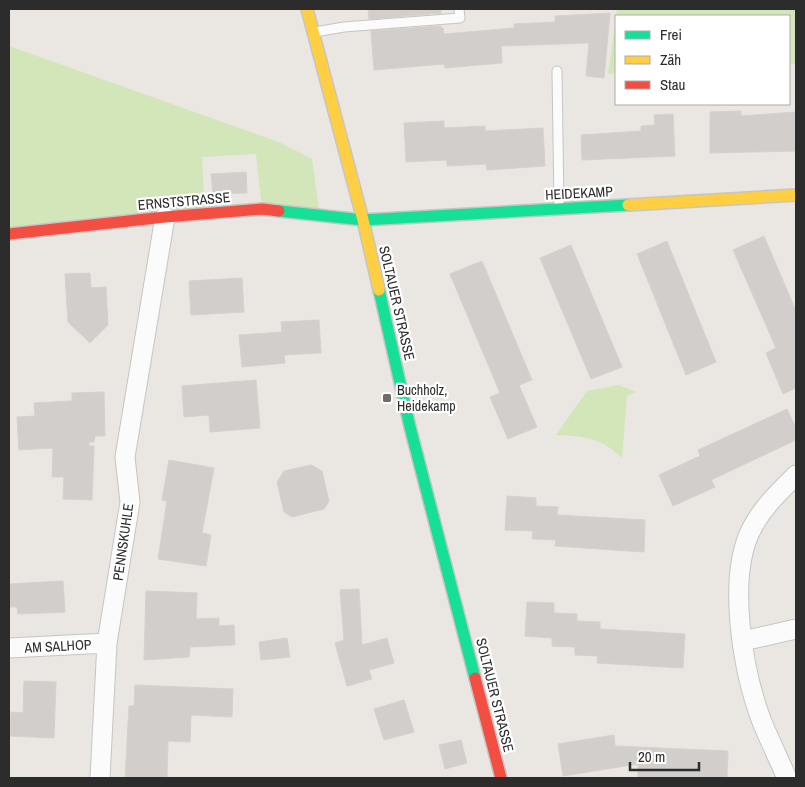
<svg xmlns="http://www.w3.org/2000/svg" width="805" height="787" viewBox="0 0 805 787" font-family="'Archivo Narrow',sans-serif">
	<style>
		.green { fill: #d3e6ba }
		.building { fill: #d1cecb; stroke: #d5d2ce }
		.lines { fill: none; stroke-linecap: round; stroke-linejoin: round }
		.lane-casing { stroke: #c6c5c5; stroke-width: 11 }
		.street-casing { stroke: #c6c5c5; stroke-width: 21 }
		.fast-casing { stroke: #c6c5c5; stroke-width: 14 }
		.slow-casing { stroke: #c6c5c5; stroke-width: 14 }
		.jam-casing { stroke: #c6c5c5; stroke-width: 14 }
		.lane { stroke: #fcfbfb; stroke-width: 9 }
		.street { stroke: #fcfbfb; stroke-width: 19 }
		.fast { stroke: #16e098; stroke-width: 11 }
		.slow { stroke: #ffcf43; stroke-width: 11 }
		.jam { stroke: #f24e42; stroke-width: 11 }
		.poi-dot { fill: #6e6d6c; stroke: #fff; stroke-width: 2 }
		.labels { text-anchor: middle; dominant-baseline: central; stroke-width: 4.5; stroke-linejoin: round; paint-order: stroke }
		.street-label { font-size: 14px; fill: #2c2c2c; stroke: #fff }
		.poi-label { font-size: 14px; fill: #2c2c2c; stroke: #fff; text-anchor: start }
	</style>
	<rect width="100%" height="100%" fill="#eae6e2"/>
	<path class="green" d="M617 9H796V64H789V16H616V73L608 74Z
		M9 46 281 143 312 159 320 216 262 209 256 154 202 157 205 214 9 234Z
		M619 385 636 392 627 396 622 458C602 438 584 436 556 435L587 391Z"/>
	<path class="building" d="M368 9H441V13L369 19Z
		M610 13 604 78 586 76 589 43 501 46 502 63 445 68 444 64 374 70 371 31 441 26V28H443L444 34 514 28V24L555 22V16Z
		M741 111V116L796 112V151L710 153V112Z
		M673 114 675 156 582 160 581 135 641 131V126L655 125 654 115Z
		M444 121V128L485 126V131L543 128 545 166 487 170 486 164 447 166V160L406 162 404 123Z
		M246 172 247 193 213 194 211 174Z
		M764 236 796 311V388L783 394 766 353 776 348 733 250Z
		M667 241 716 362 686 375 637 254Z
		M571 245 622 367 591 379 540 258Z
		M482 261 532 380 519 385 537 427 508 439 490 397 500 393 450 274Z
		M90 273 91 288 106 287 108 325 90 343 68 322 65 274Z
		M242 278 244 312 191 315 189 281Z
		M319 320 321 353 284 355 285 363 242 367 239 335 282 332 281 322Z
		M256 380 260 428 210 432 209 415 184 417 182 386Z
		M104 392 105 436H95L94 442H89V446H94L92 500 63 499 64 477H52L53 448 19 450 17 417 35 416 34 403 72 401V393Z
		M787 409 796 428V440L711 480 715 487 673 506 659 475 700 456 698 450Z
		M169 460 214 468 202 533 211 535 206 566 158 559 167 501 162 500Z
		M311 465 322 471 329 501 324 509 292 517 284 512 277 482 284 471Z
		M507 496 536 498V506L558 507 557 515 645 520 644 552 555 546 556 540 532 539 533 531 505 530Z
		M63 581 65 612 18 614 17 607H9V584Z
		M359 589 362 645 387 638 394 663 369 670 372 679 347 686 335 643 344 640 340 590Z
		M146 591 197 593 196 619 219 618V626L234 625 235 645 190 647 189 657 144 660Z
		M527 602 554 603V613L577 614V621L600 622V629L685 634 683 668 597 663 598 656 575 655V647L552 646V638L525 636Z
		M287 638 290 657 261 660 259 642Z
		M24 681 56 682 54 738 10 736 11 712 23 713Z
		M135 685 233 689 232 717 191 715 190 742 168 741 167 778H125L129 706H134Z
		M404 700 414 732 384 740 374 709Z
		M614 735 615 746 728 751 727 778H638V764L563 776 558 744Z
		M461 740 467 763 445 769 439 745Z"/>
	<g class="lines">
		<g class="lane-casing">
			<path id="lane" d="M315 32 344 27 460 18 459 9
				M557 71 559 206"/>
		</g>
		<g class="street-casing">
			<path id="street" d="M743 641 796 629
				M9 648 107 643
				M100 778 107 643 130 502 125 457 165 217
				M787 778C779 760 770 741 762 722 743 672 726 577 752 528 763 507 779 492 796 475"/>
		</g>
		<g class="fast-casing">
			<path id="fast" d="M279 211 363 220 628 205
				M379 290 410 427 475 678"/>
		</g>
		<g class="slow-casing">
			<path id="slow" d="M307 9 363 220 379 290
				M628 205 796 195"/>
		</g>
		<g class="jam-casing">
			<path id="jam" d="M9 234 165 217 262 209 279 211
				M475 678 501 778"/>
		</g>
		<use href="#lane" class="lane"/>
		<use href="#street" class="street"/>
		<use href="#fast" class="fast"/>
		<use href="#slow" class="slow"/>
		<use href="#jam" class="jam"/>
	</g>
	<rect class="poi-dot" x="382" y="393" width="10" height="10" rx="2.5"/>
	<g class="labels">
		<g class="street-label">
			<text transform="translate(579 193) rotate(-3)">HEIDEKAMP</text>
			<text transform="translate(184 201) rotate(-5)">ERNSTSTRASSE</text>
			<text transform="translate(397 303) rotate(77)">SOLTAUER STRASSE</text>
			<text transform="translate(123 542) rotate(-82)">PENNSKUHLE</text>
			<text transform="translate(58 646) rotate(-3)">AM SALHOP</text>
			<text transform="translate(495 695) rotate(76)">SOLTAUER STRASSE</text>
		</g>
		<g class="poi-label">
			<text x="397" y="390">Buchholz,<tspan x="397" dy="16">Heidekamp</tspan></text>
		</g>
	</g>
	<rect width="805" height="787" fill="none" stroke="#2c2c2c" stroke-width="20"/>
	<rect x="615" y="15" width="175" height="90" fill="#ffffff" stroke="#ababab"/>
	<rect x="625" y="31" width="25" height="8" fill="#16e098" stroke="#ababab"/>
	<text x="660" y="40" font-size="15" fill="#2c2c2c">Frei</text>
	<rect x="625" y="56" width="25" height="8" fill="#ffcf43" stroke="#ababab"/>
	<text x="660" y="65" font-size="15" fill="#2c2c2c">Zäh</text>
	<rect x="625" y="81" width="25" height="8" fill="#f24e42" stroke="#ababab"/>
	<text x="660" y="90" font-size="15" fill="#2c2c2c">Stau</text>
	<path d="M630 762v8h69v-8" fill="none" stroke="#2c2c2c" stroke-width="2.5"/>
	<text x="638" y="762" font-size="15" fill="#2c2c2c" stroke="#ffffff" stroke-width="4" paint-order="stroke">20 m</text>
</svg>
